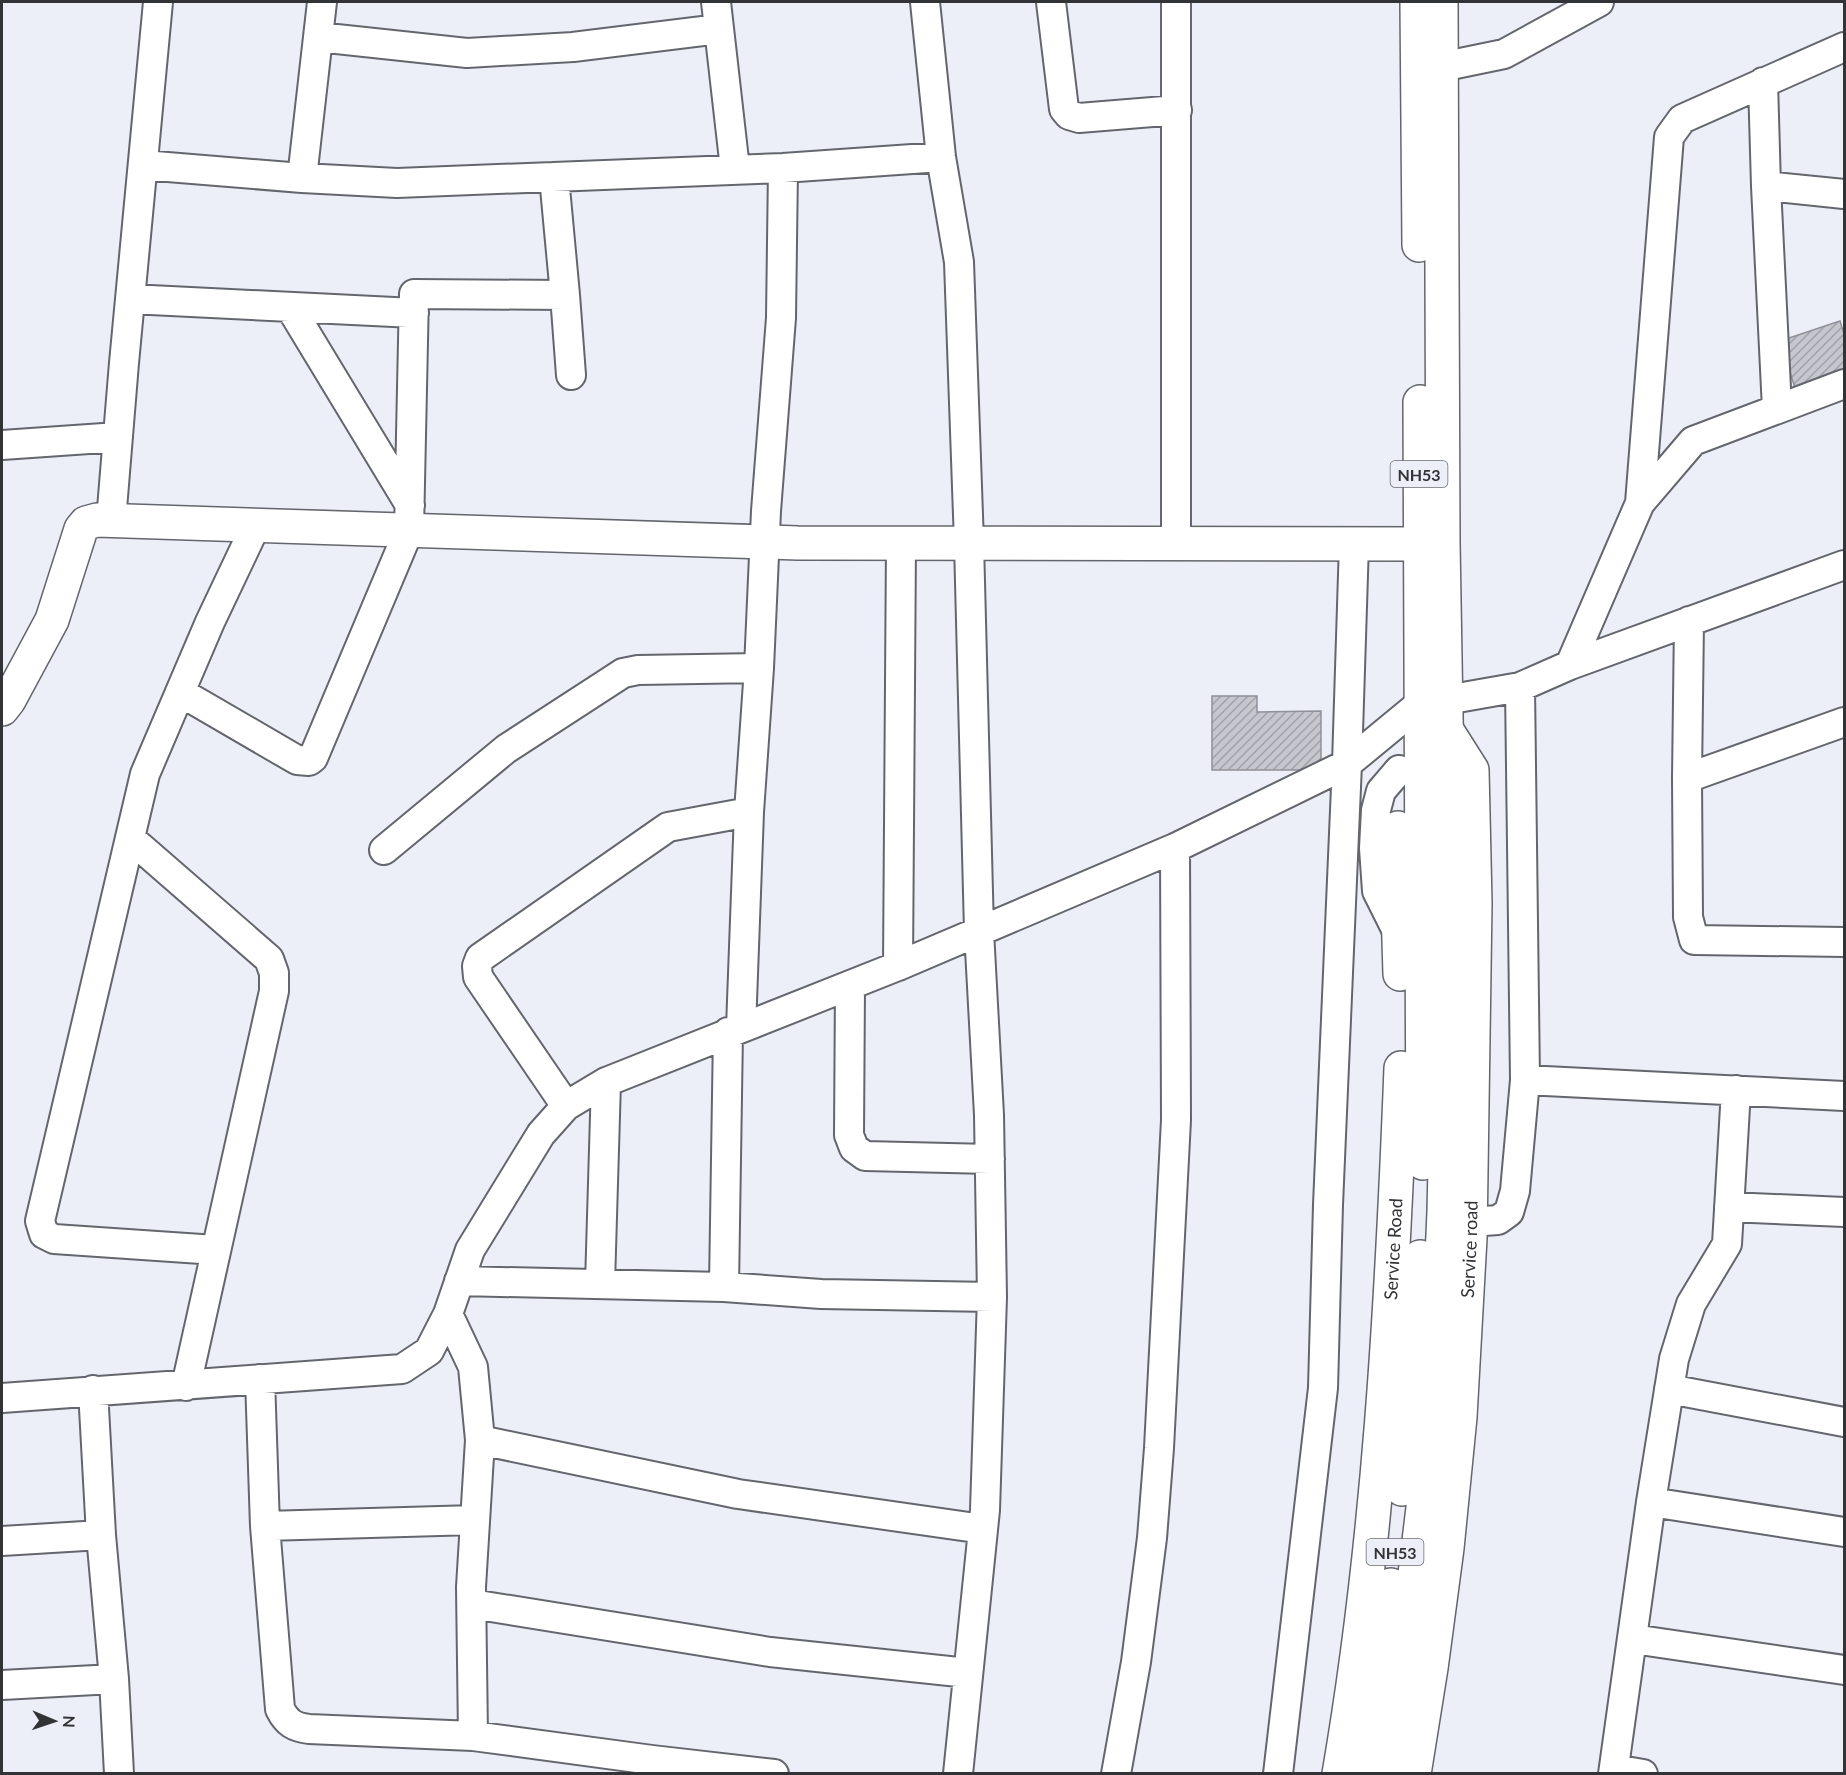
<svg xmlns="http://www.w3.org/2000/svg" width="1846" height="1775" viewBox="0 0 1846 1775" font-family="Lato,sans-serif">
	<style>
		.building { fill: url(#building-hatch); stroke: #909198; stroke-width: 1.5 }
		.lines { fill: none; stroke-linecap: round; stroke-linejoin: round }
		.minor-casing { stroke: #64666d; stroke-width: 32 }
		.major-casing { stroke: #64666d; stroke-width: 36 }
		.highway-casing { stroke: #64666d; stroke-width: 36 }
		.minor { stroke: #fff; stroke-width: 28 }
		.major { stroke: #fff; stroke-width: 33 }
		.highway { stroke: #fff; stroke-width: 33 }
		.labels { text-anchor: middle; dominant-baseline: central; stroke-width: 6; stroke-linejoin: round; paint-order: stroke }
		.shield { fill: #eceff7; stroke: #6a6b70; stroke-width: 1.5 }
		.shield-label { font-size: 16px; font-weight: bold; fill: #323336 }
		.street-label { font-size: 18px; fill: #323336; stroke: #eceff7 }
	</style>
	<defs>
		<pattern id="building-hatch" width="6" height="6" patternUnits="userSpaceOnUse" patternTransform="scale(1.5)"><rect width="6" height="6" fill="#c5c6ce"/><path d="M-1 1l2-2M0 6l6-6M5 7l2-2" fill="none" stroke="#a1a1a8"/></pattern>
	</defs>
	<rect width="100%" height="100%" fill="#eceff7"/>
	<path class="building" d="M1840 321 1844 334V371L1795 388 1780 341Z
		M1212 696H1257V712L1321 711V770H1212Z"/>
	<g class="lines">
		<g class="minor-casing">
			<path id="minor" d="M716 2 735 169
				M925 2 941 157 959 262 969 543 979 931 989 1115 992 1297 985 1510 958 1774
				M1051 2 1064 109 1069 115 1079 118 1177 110
				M1176 2V543
				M318 37 467 53 573 47 719 29
				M1441 67 1504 54 1599 2
				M1763 82 1766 186 1777 409
				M143 165 302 178 397 183 783 168 941 157
				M554 177 565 295 571 375
				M302 178 322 2
				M1766 186 1844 194
				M130 299 414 313
				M290 307 410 505
				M2 445 118 437
				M1640 503 1693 441 1844 384
				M111 521 124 363 158 2
				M1570 665 1640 503 1669 137 1682 119 1844 47
				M180 692 297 760 309 761 313 758 409 530 414 294 565 295
				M1844 722 1687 778 1688 917 1694 940 1844 942
				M1687 778 1689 621
				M130 838 269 959 274 973V991L186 1386
				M384 850 506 749 623 673 638 670 759 668
				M1398 933 1377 891 1374 848 1376 810 1381 791 1399 770
				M898 966 901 543
				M850 985 849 1135 854 1148 865 1156 990 1159
				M741 1028 749 812 759 668 766 511 781 318 783 168
				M1525 1080 1844 1096
				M566 1106 478 977 477 966 480 958 668 827 749 812
				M1729 1207 1844 1212
				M1470 1222 1498 1220 1509 1212 1515 1191 1525 1080 1520 687
				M216 1250 54 1239 44 1234 40 1221 145 774 210 622 256 525
				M459 1281 724 1287 821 1294 992 1297
				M600 1284 606 1082
				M724 1287 728 1032
				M448 1314 473 1367 480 1440 471 1587 473 1736
				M260 1379 265 1526 280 1709C287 1723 294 1727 309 1729L473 1736 652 1760 774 1774
				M1669 1389 1844 1422
				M93 1390 101 1535 114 1679 119 1774
				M2 1398 402 1369 429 1351 448 1314 470 1250 541 1134 566 1106 606 1082 898 966 1175 848 1347 764 1421 703 1446 700 1520 687 1570 665 1844 565
				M480 1440 738 1494 983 1529
				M1651 1502 1844 1532
				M265 1526 475 1520
				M2 1541 101 1535
				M472 1604 770 1652 968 1673
				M1633 1639 1844 1670
				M2 1685 114 1679
				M1614 1769 1643 1774
				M1116 1774 1136 1662 1152 1538 1159 1448 1176 1120 1175 848
				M1278 1774 1323 1388 1328 1205 1347 764 1354 543
				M1613 1774 1651 1502 1674 1359 1691 1304 1727 1244 1736 1090"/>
		</g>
		<g class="major-casing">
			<path id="major" d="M2 709 9 700 52 620 81 529 86 523 97 520 798 543 1419 544"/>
		</g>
		<g class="highway-casing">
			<g id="highway">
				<path d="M1417 2 1419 245"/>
				<path d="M1420 402 1423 1163"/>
				<path d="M1398 828V907L1400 974"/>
				<path d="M1402 1489 1420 1257"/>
				<path id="s1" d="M1339 1774C1379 1541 1392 1303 1401 1068"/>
				<path d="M1364 1774 1391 1585"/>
				<path d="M1386 1774 1400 1697 1423 1508 1438 1347 1444 1212 1450 946 1443 543 1441 2"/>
				<path id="s2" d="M1414 1774 1431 1668 1447 1548 1460 1417 1470 1238 1475 903 1472 770 1446 729"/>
			</g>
		</g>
		<use href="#minor" class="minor"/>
		<use href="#major" class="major"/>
		<use href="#highway" class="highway"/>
	</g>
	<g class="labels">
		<g class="shield">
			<rect x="1390.5" y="461" width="57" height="26" rx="4.5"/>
			<rect x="1366.5" y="1539" width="57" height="26" rx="4.5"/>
		</g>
		<g class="shield-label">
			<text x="1419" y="474">NH53</text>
			<text x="1395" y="1552">NH53</text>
		</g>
		<g class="street-label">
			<text stroke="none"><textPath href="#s2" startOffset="528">Service road</textPath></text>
			<text stroke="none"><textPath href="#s1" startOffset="528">Service Road</textPath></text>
		</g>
	</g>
	<rect width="1846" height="1775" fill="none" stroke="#323336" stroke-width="6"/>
	<g transform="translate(54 1721) rotate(92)" stroke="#eceff7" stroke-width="4.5" paint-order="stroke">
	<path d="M0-4.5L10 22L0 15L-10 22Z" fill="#323336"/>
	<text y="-9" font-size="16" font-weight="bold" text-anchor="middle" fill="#323336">N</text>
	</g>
</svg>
